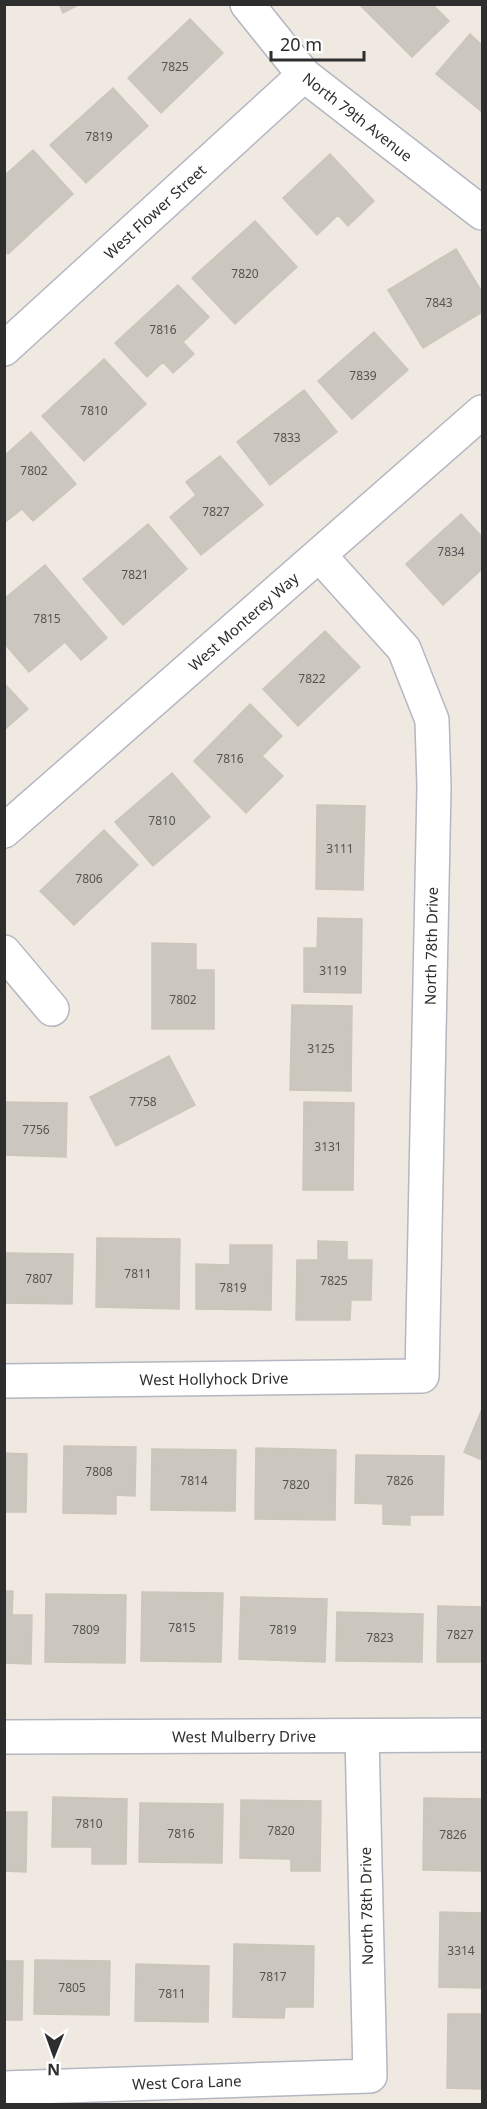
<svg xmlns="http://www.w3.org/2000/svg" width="487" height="2109" viewBox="0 0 487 2109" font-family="'Noto Sans',sans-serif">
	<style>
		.building { fill: #cbc7bf; stroke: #cbc5ba; stroke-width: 1.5 }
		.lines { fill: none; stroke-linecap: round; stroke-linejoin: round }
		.street-casing { stroke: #b4b7c1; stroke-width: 36 }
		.street { stroke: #fff; stroke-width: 33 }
		.labels { text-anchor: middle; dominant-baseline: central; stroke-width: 5; stroke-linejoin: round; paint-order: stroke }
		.number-label { font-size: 12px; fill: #555452 }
		.street-label { font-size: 15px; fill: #2e2e2e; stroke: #fff }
	</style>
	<rect width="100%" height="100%" fill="#efe9e1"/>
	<path class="building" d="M59 4H80L63 13Z
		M432 4 449 21 412 57 360 5Z
		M190 19 223 53 161 113 128 78Z
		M470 34 482 45V112L436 74Z
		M113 88 148 126 86 183 50 145Z
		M33 150 73 194 8 254 4 250V176Z
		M330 154 374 201 348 226 338 215 317 235 283 198Z
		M255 221 297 267 235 324 192 278Z
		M456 249 482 292V312L423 348 388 290Z
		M178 285 209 317 183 342 194 354 173 373 163 362 147 377 115 343Z
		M374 332 408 370 352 419 318 381Z
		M104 359 146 404 84 461 42 416Z
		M304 390 337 432 270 485 237 442Z
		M31 432 76 484 33 521 22 509 4 523V456Z
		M220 456 263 505 201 555 170 517 196 495 186 482Z
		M461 514 482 537V569L443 605 406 564Z
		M148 524 187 569 123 625 83 579Z
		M45 565 107 638 81 660 65 642 29 672 4 643V599Z
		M325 631 360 667 298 726 263 689Z
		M4 683 28 709 4 730Z
		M250 704 282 736 262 756 283 776 246 813 194 761Z
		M172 773 210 817 153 866 115 822Z
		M317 805 365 806 363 890 316 889Z
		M104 830 138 865 74 925 40 891Z
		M318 918 362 919 361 993 304 992V948H317Z
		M152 943 196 944V970H214V1029H152Z
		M292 1005 352 1006 351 1091 290 1090Z
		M169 1056 195 1105 116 1146 90 1097Z
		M4 1102 67 1103 66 1157 4 1155Z
		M304 1102 354 1103 353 1190H303Z
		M97 1238 180 1239 179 1309 96 1307Z
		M318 1241 347 1242V1260H372L371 1300H351L350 1320H296L297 1260H318Z
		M230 1245H272L271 1310 196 1309V1264L230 1265Z
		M4 1253 73 1254 72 1304 4 1303Z
		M482 1409V1460L464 1452Z
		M64 1446 136 1447 135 1496 116 1495V1514L63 1513Z
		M256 1448 336 1450 335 1520 255 1519Z
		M152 1449 236 1450 235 1511 151 1510Z
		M4 1453 27 1454 26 1512H4Z
		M356 1455 444 1456 443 1515H410V1525L383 1524V1504L355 1503Z
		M4 1591H13L12 1615H32L31 1664 4 1663Z
		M142 1592 223 1593 221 1662 141 1661Z
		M46 1594 126 1595 125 1663 45 1662Z
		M241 1597 327 1599 325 1662 239 1659Z
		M438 1606 482 1607V1662H437Z
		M337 1612 423 1614 422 1662 336 1661Z
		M53 1797 127 1799 126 1864H92V1847H52Z
		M424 1798 482 1799V1871L423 1870Z
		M241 1800 321 1801 320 1871H291V1859L240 1858Z
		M140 1803 223 1804 222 1863 139 1862Z
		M4 1812H27L26 1872 4 1871Z
		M440 1912 482 1913V1988L439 1987Z
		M234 1944 314 1946 313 2007H285L284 2018 233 2017Z
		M35 1960 110 1961 109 2015 34 2014Z
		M4 1961H23L22 2020H4Z
		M136 1964 209 1966 208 2022 135 2021Z
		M448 2014H482V2089L447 2088Z"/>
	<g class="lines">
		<g class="street-casing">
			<g id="street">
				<path id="s1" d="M247 4 304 75 482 213"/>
				<path id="s2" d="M4 349 304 75"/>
				<path id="s3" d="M4 831 482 412"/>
				<path d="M4 952 52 1009"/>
				<path id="s4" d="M4 1381 422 1376 434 787 432 720 404 649 320 556"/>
				<path id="s5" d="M4 1737 482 1735"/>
				<path id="s6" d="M4 2088 370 2076 362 1736"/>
			</g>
		</g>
		<use href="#street" class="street"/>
	</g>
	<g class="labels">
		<g class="number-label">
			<text x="175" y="66">7825</text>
			<text x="99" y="136">7819</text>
			<text x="245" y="273">7820</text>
			<text x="439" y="302">7843</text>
			<text x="163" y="329">7816</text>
			<text x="363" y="375">7839</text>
			<text x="94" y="410">7810</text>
			<text x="287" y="437">7833</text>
			<text x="34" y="470">7802</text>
			<text x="216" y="511">7827</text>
			<text x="451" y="551">7834</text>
			<text x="135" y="574">7821</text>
			<text x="47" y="618">7815</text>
			<text x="312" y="678">7822</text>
			<text x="230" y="758">7816</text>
			<text x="162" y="820">7810</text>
			<text x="340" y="848">3111</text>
			<text x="89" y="878">7806</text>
			<text x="333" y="970">3119</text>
			<text x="183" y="999">7802</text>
			<text x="321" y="1048">3125</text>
			<text x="143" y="1101">7758</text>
			<text x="36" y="1129">7756</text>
			<text x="328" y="1146">3131</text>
			<text x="138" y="1273">7811</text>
			<text x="39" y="1278">7807</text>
			<text x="334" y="1280">7825</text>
			<text x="233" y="1287">7819</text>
			<text x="99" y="1471">7808</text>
			<text x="194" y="1480">7814</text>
			<text x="400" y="1480">7826</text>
			<text x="296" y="1484">7820</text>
			<text x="182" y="1627">7815</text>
			<text x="86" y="1629">7809</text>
			<text x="283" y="1629">7819</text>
			<text x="460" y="1634">7827</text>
			<text x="380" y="1637">7823</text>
			<text x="89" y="1823">7810</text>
			<text x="281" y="1830">7820</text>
			<text x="181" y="1833">7816</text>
			<text x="453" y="1834">7826</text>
			<text x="461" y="1950">3314</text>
			<text x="273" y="1976">7817</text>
			<text x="72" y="1987">7805</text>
			<text x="172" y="1993">7811</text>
		</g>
		<g class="street-label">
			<text stroke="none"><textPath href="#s1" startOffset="159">North 79th Avenue</textPath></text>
			<text stroke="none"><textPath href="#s2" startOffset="204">West Flower Street</textPath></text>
			<text stroke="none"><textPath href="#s3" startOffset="318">West Monterey Way</textPath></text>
			<text stroke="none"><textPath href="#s4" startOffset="848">North 78th Drive</textPath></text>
			<text stroke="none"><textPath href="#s4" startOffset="210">West Hollyhock Drive</textPath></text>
			<text stroke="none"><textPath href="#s5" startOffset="240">West Mulberry Drive</textPath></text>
			<text transform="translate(366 1906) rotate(-91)">North 78th Drive</text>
			<text stroke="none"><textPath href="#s6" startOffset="183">West Cora Lane</textPath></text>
		</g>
	</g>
	<rect width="487" height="2109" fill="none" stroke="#2e2e2e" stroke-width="12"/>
	<g transform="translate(54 2055) rotate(181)" stroke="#ffffff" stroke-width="4.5" paint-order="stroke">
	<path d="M0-4.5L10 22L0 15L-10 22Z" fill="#2e2e2e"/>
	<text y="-9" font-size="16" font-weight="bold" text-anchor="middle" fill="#2e2e2e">N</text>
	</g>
	<path d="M271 51v9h93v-9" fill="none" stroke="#2e2e2e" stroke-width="3"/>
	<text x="280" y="51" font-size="18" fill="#2e2e2e" stroke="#ffffff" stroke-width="4.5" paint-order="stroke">20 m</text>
</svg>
